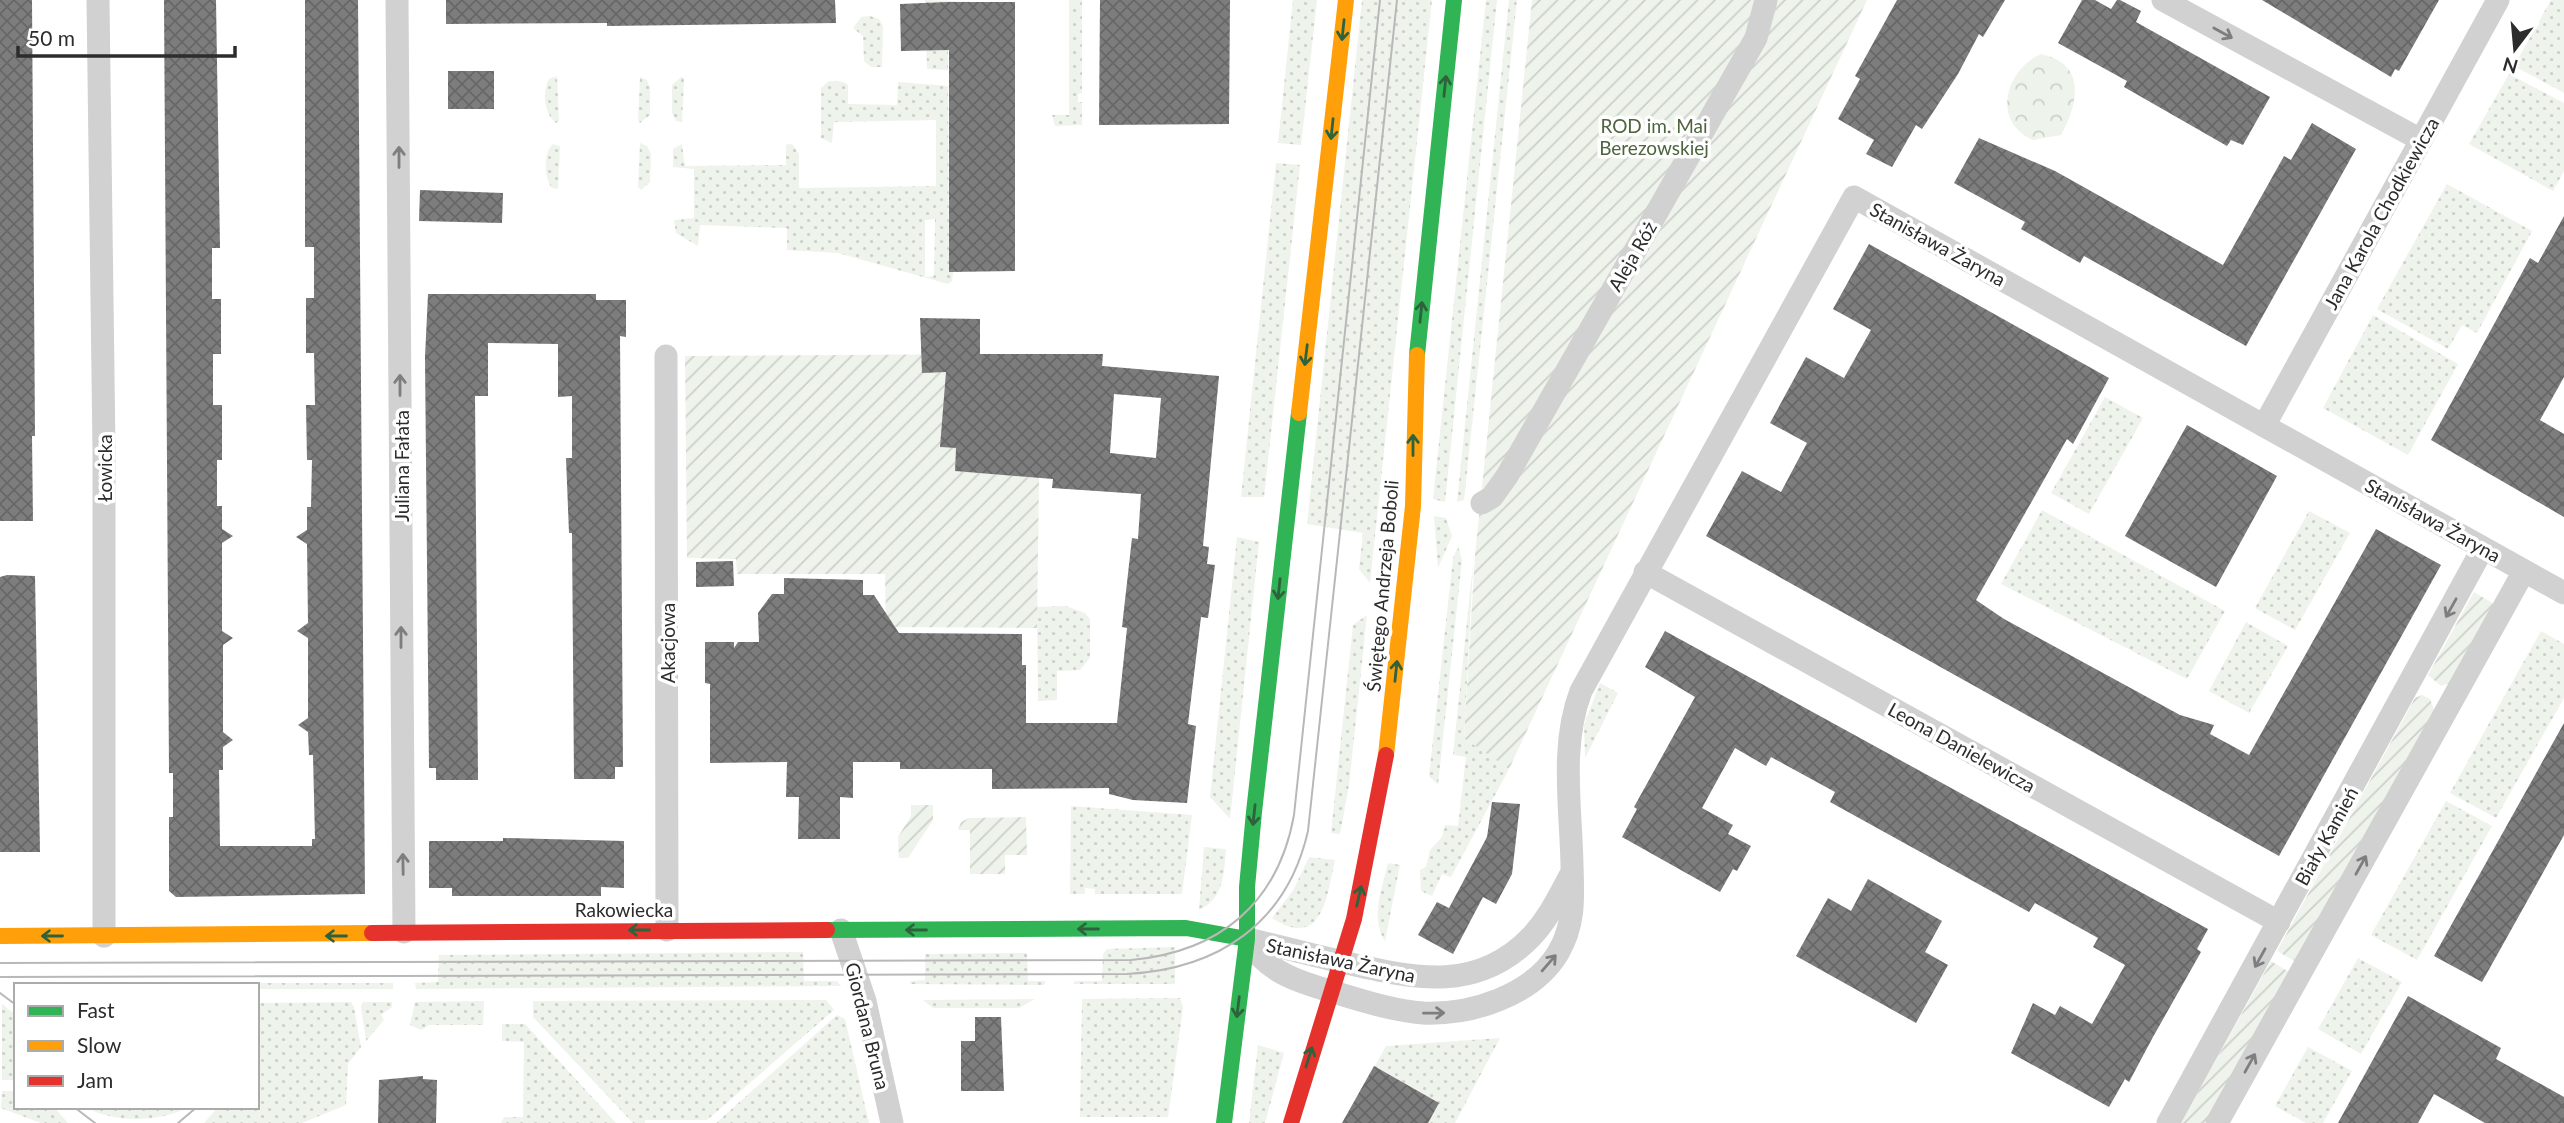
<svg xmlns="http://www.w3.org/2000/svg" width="2564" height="1123" viewBox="0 0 2564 1123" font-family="Lato,sans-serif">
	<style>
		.grass { fill: url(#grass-dots); fill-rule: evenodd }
		.forest { fill: url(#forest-crowns) }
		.garden { fill: url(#garden-furrows) }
		.building { fill: url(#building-cross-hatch); fill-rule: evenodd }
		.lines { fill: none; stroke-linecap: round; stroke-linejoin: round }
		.street { stroke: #d1d1d1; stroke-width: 23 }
		.fast { stroke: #30b455; stroke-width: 16 }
		.slow { stroke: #ff9f0a; stroke-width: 16 }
		.jam { stroke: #e5322d; stroke-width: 16 }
		.tram { stroke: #b8b8b8; stroke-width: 2 }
		.oneway { stroke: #2e623c }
		.oneway2 { stroke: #7e7e7e }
		.labels { text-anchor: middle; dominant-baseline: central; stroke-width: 7; stroke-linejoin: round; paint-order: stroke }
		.park-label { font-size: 19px; fill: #4d643d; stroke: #fff }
		.street-label { font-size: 19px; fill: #2c2c2c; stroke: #fff }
	</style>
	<defs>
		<pattern id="grass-dots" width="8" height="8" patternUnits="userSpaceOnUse" patternTransform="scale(1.75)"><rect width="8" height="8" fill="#eef3eb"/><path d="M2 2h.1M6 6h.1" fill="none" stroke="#ccd0ca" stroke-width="1.8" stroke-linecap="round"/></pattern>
		<pattern id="forest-crowns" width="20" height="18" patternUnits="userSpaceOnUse" patternTransform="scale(1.75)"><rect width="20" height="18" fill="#eef3eb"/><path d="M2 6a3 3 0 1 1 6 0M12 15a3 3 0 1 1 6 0" fill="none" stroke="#ccd0ca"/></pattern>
		<pattern id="garden-furrows" width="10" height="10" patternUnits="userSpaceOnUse" patternTransform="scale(1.75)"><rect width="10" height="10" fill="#eef3eb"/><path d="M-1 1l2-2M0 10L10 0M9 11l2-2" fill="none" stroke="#ccd0ca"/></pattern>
		<pattern id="building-cross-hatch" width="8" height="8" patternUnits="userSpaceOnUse" patternTransform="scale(1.75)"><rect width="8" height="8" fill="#7d7d7d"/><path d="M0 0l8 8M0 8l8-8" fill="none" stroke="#676767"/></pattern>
	</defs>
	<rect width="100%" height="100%" fill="#fff"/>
	<path class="grass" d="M925 0 973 2H948V70L927 69Z
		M1069 0H1082V93L1078 94V102H1082V125L1055 126 1052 115H1069Z
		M1293 0H1317L1301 145 1278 143Z
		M1362 0H1432L1370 583 1359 569 1363 533 1307 524Z
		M1486 0H1497L1445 502 1433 499Z
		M1509 0H1517L1464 500 1457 502Z
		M2551 0H2564V93L2514 66Z
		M870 16 879 19 883 26 882 67H871L864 61 863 36 853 28 861 17Z
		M2509 74 2564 103V171L2553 191 2469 144Z
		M557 76 559 121 556 123C544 113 542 93 549 79Z
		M640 77 647 80 650 88V115L640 123 638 120Z
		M681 77 684 78 682 122 676 121 672 113V85Z
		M844 82 848 85V104L897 105 898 82 948 86 949 271 953 272 952 281 948 284 838 253 787 250V228L700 225 698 246 676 233 674 220 694 218V169L673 167V149L682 144 685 166 786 165V145L792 144 799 154V188L936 186V120L834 122 832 143 821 138V88L829 81ZM935 219 934 276 925 277V220Z
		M640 143 647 146 651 154 650 182 641 190 638 187Z
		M553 144 560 146 558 189 552 188C544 178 543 152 553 144Z
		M1276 163 1300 165 1264 497H1241Z
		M2447 184 2532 231 2477 333 2462 325 2448 349 2377 309Z
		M2373 315 2458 364 2408 455 2323 408Z
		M2105 397 2143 418 2089 514 2051 493Z
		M2042 510 2225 611 2187 679 2001 584Z
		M2309 511 2350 533 2295 630 2255 608Z
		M1434 516 1446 518 1452 536 1438 568Z
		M1237 537 1259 542 1230 819 1210 797Z
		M1458 546 1462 560 1438 785 1429 776 1453 558Z
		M1473 564 1464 738 1509 769 1451 877 1442 874 1432 896 1421 891 1420 870 1426 867 1430 850 1442 837 1445 825 1458 826 1466 757 1453 755Z
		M1066 606 1085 613 1090 619V658L1080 670 1057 671V700L1038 701 1037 607Z
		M1367 615 1349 785 1340 834 1331 833 1353 625Z
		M2246 622 2288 646 2249 713 2209 691Z
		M2541 631 2564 644V698L2496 818 2450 793Z
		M1600 683 1618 693 1585 758 1584 725Z
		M2446 801 2492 826 2417 960 2371 935Z
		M1071 806 1192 815 1182 894H1095V889L1085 888V894H1070Z
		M1204 847 1226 849C1224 873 1224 899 1199 910Z
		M1309 857 1335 860C1327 895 1323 951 1272 918L1294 889Z
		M1388 863 1400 865 1385 941C1370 918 1382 889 1388 863Z
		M1175 947V984H1073L1075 981H1102L1103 954 1107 949Z
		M803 952 804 981H837L841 986 416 989 415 983 438 982 439 955Z
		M1027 953 1028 981H1046L1044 985 910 984V981L925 980V954Z
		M2358 958 2402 982 2361 1054 2318 1029Z
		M224 983H393V989H257V985Z
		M1180 998 1183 1007 1168 1117H1080L1082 999Z
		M1035 999 1019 1008H933L923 1000Z
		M826 1000 834 1010 707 1120H645V1123H633L533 1017V1001Z
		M484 1001 483 1025H429L421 1030 410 1025 415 1002Z
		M351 1002 354 1007 361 1047 348 1064 346 1105 302 1123H204L218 1107H257V1003Z
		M363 1002H392V1007L381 1015 384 1020 366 1041 361 1007Z
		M2 1004 16 1015V1080H2Z
		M837 1015 845 1019 869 1123H716Z
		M502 1024H525L616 1123H501L504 1117H523L524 1042 502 1041Z
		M1500 1038 1455 1123H1343L1386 1046Z
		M1258 1045 1284 1053 1265 1123H1249Z
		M2308 1047 2352 1071 2323 1123H2306L2275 1106Z
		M2 1091H16V1107H54L68 1123H41L1 1108Z
		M85 1107H188C159 1123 114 1123 85 1107Z"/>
	<path class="forest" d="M2041 54C2086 64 2079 102 2061 135L2033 140C1991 122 2005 70 2041 54Z"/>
	<path class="garden" d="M1532 0H1867L1509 769 1464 738 1475 555Z
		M1002 354 1004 373 940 447 956 448 955 471 1039 478 1037 628 886 627 885 574H737L736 559 687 558 685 356Z
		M2474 592 2494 604 2450 683 2441 686 2428 675Z
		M2422 695 2430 699 2434 710 2296 962 2277 951 2415 698Z
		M911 805H933V820L908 858H899L898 837 911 816Z
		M1026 817 1027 855H1005V874H970V830H958L961 822 969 818Z
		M2271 961 2289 972 2205 1123H2181Z"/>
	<path class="building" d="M0 0H32L35 436H32L33 521H0Z
		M164 0H216L220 248H212V299H221V354H213V405H222V460H217V506H222V529L233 536 222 543V631L233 638 223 645V732L233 740 223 747V770H219L220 846H312V839H315L313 755H309L308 732 298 725 308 718V638L297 631 308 623 307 544 296 537 307 530V507H311L312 460H307L306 405H315L314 353H306V298H314V247H305V0H358L365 894 176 897 169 891V817H173V773H169Z
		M446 0H835L836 23 607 26V23L446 24Z
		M1100 0H1230L1229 124 1099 125Z
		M1897 0H2005L1983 37 1979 34 1958 74 1922 129 1916 125 1892 167 1866 154 1874 140 1838 119 1860 79 1855 76Z
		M2082 0H2095L2111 9 2117 0H2120L2141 11 2136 22 2270 97 2243 145 2231 140 2227 146 2124 87 2127 81 2058 43Z
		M2262 0H2439L2399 71 2395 69 2391 77Z
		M948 2H1015V271L949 272V50L901 51 900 4Z
		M448 71H494V109H448Z
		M2312 123 2356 149 2246 346 2084 256 2080 263 2021 229 2025 222 1954 183 1979 138 2055 171 2223 265 2284 156 2291 160Z
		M420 190 503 193 502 223 419 221Z
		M2564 216V377L2540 420 2564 434V517L2431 440 2530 258 2538 263Z
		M1869 244 2109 378 2073 444 2067 439 1976 600 2004 619 2180 715 2214 725 2210 734 2249 755 2376 529 2441 565 2279 856 1706 536 1742 471 1781 492 1807 443 1770 423 1806 357 1844 378 1871 330 1833 309Z
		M428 294H596V300H626V337L620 336 623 767H615V779H574L572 533H569L566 458H572V396L558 397V344L488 343V396H475L478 780H436V768H429L425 357Z
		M920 318 980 319V354H1103L1102 366 1219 376 1203 546 1209 547 1207 564 1215 565 1208 618 1201 617 1188 724 1196 726 1187 803 1133 800 1109 794V788L992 789V769H900V762H853V798L840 797V839H798L799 797H786L787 762 710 763V684L705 683V642H734V648L738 642H759L758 613 772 594H784V578L863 580V595H874L899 633 1022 634V665H1026V723H1117L1127 628 1122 627 1132 538 1138 539 1141 494 1052 488 1053 479 955 471 956 448 940 447 946 372 922 373ZM1114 394 1161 398 1156 458 1110 453Z
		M2187 425 2277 476 2216 587 2125 536Z
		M733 561 734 586 696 587V562Z
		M7 575 35 576 40 852H0V577Z
		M1665 631 2208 929 2197 949 2201 952 2153 1037 2129 1082 2125 1079 2109 1107 2011 1053 2033 1003 2055 1015 2060 1006 2092 1024 2125 965 2093 947 2098 938 2035 903 2029 912 1830 802 1835 792 1771 757 1766 766 1735 748 1702 808 1733 825 1728 834 1751 846 1737 871 1733 869 1720 892 1622 837 1637 809 1634 807 1695 697 1645 667Z
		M2564 723V835L2482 982 2434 956Z
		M1492 802 1520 804 1512 874 1496 904 1483 897 1453 954 1418 935 1437 902 1449 908 1487 837Z
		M503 838 624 841V888L601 887V896H452V888H429V841H503Z
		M1868 879 1942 921 1925 952 1948 965 1916 1023 1796 956 1828 898 1851 911Z
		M2408 996 2501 1048 2496 1059 2564 1097V1123H2485L2434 1094 2418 1123H2338Z
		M975 1017H1001L1004 1091H961V1041H975Z
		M1374 1066 1439 1103 1428 1123H1342Z
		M423 1076V1079L437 1080 436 1123H378L379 1080Z"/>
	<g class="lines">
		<path class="street" d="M98 0 104 450V936
			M397 0 404 932
			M2163 0 2421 140
			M666 356 667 930
			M2264 426 2498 0
			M1482 503 1492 497 1507 476 1756 38 1766 0
			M1645 572 2279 922
			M841 930 865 1001 892 1123
			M1247 939C1268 975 1303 983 1340 994 1367 1002 1395 1011 1423 1013 1471 1015 1532 996 1558 953 1575 924 1573 898 1572 865 1571 809 1560 745 1581 691L1854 197 2564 593
			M1247 939C1282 947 1316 956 1351 964 1417 979 1478 992 1531 937 1549 918 1559 896 1571 874
			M2168 1123 2483 548
			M2217 1123 2524 571"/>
		<path class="fast" d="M1417 355 1454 0
			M827 930 1186 928 1247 939
			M1224 1123 1247 939V887L1254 812 1299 413"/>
		<path class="slow" d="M1299 413 1346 0
			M1386 755 1413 506 1417 355
			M0 936 372 933"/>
		<path class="jam" d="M372 933 827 930
			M1291 1123 1354 919 1386 755"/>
		<path class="tram" d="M0 963 1131 960C1219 952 1278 904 1294 815L1380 0
			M0 977 1127 974C1219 969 1287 923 1308 831L1397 0
			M0 993 16 1005
			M74 1107 95 1123
			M178 1123 197 1107"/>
	</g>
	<defs><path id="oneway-shaft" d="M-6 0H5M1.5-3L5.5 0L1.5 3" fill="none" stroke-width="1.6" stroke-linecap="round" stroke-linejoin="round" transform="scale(1.75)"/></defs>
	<g class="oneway">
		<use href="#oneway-shaft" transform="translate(1343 30) rotate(96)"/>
		<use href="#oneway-shaft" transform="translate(1445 86) rotate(-84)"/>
		<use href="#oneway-shaft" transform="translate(1332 129) rotate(96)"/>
		<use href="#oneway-shaft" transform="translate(1421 312) rotate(-84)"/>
		<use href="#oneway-shaft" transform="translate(1306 355) rotate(97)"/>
		<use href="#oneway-shaft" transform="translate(1413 445) rotate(-90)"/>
		<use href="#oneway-shaft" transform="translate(1279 589) rotate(96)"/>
		<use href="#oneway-shaft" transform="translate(1396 671) rotate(-84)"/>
		<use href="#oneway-shaft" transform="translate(1254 815) rotate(96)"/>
		<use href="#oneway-shaft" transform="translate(1359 896) rotate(-77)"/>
		<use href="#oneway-shaft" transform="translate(1088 929) rotate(180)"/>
		<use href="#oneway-shaft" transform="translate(639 930) rotate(180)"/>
		<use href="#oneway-shaft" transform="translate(916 930) rotate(180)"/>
		<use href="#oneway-shaft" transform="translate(52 936) rotate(-180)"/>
		<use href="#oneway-shaft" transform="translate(336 936) rotate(180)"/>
		<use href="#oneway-shaft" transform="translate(1238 1007) rotate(97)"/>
		<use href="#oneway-shaft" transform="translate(1309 1057) rotate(-73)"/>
	</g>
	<g class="oneway2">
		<use href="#oneway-shaft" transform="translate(2223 33) rotate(29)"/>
		<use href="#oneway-shaft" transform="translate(399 157) rotate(-90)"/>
		<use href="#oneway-shaft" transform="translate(400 385) rotate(-90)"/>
		<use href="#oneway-shaft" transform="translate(2451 608) rotate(119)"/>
		<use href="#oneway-shaft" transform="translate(401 637) rotate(-90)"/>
		<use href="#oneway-shaft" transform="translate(403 864) rotate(-91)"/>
		<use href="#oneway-shaft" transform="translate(2361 865) rotate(-61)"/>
		<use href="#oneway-shaft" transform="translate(2260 958) rotate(119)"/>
		<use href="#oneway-shaft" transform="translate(1549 963) rotate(-49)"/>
		<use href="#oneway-shaft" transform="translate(1434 1013) rotate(-1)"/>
		<use href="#oneway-shaft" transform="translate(2250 1063) rotate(-61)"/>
	</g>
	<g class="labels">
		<g class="park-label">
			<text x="1654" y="125">ROD im. Mai<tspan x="1654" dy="22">Berezowskiej</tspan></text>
		</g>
		<g class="street-label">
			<text transform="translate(2381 213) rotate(-61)">Jana Karola Chodkiewicza</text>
			<text transform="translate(1938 244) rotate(29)">Stanisława Żaryna</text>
			<text transform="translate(1632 256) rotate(-60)">Aleja Róż</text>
			<text transform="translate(401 466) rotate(-90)">Juliana Fałata</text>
			<text transform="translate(104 468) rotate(-90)">Łowicka</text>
			<text transform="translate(2433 520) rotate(29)">Stanisława Żaryna</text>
			<text transform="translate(1382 586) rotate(-85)">Świętego Andrzeja Boboli</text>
			<text transform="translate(667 643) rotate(-90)">Akacjowa</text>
			<text transform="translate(1962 747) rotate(29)">Leona Danielewicza</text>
			<text transform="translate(2326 836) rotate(-61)">Biały Kamień</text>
			<text x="624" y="909">Rakowiecka</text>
			<text transform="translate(1341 960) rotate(12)">Stanisława Żaryna</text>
			<text transform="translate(868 1026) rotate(76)">Giordana Bruna</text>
		</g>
	</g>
	<rect x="14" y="983" width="245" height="126" fill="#ffffff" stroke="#ababab" stroke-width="2"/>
	<rect x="28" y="1006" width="35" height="10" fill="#30b455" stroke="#ababab" stroke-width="2"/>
	<text x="77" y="1018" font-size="21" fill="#2c2c2c">Fast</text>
	<rect x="28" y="1041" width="35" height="10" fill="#ff9f0a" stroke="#ababab" stroke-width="2"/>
	<text x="77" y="1053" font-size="21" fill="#2c2c2c">Slow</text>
	<rect x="28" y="1076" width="35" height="10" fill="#e5322d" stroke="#ababab" stroke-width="2"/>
	<text x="77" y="1088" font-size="21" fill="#2c2c2c">Jam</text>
	<g transform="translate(2515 49) rotate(196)" stroke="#ffffff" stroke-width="5" paint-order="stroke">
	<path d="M0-5L12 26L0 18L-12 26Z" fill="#2c2c2c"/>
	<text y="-10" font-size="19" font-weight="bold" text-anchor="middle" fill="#2c2c2c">N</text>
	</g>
	<path d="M18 46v10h217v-10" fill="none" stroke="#2c2c2c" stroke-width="3.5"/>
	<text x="28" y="46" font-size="21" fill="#2c2c2c" stroke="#ffffff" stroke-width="5" paint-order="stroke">50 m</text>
</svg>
